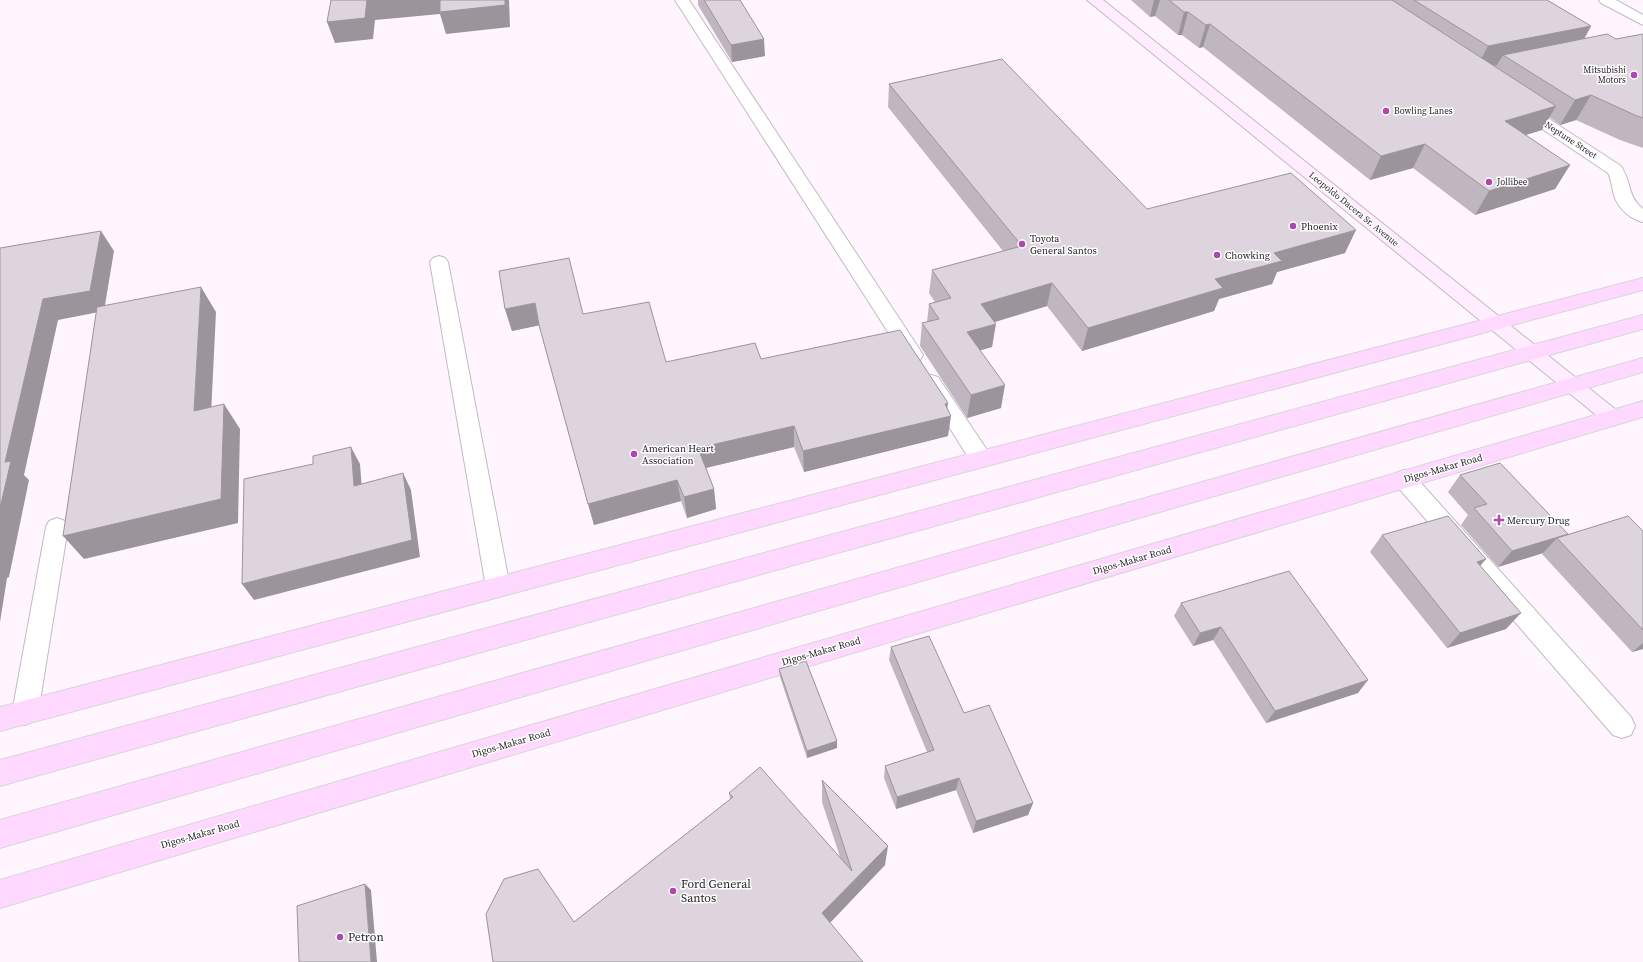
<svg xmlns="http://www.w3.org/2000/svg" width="1643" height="962" viewBox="0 0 1643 962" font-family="'Source Serif 4',serif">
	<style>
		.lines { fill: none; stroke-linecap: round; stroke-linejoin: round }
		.service-casing { stroke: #c4b9c4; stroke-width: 2 }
		.minor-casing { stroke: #c4b9c4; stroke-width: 2 }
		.secondary-casing { stroke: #c4b9c4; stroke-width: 2 }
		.primary-casing { stroke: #d8d7d8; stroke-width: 2 }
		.service { fill: #fff; fill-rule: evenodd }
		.minor { fill: #fff; fill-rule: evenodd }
		.secondary { fill: #ffecfe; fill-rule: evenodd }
		.primary { fill: #fed8fe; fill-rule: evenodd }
		.wall { fill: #bfb6bf }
		.shaded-wall { fill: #9b949b }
		.building { fill: #ded4de; stroke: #9b949b }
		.poi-dot { fill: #ac48ae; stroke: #fff; stroke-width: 1.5 }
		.labels { text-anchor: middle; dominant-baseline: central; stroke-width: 3; stroke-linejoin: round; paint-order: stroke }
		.far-poi-label { font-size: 9px; fill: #272327; stroke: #fff; text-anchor: start }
		.far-street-label { font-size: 9px; fill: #272327; stroke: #fff }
		.poi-label { font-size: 10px; fill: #272327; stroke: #fff; text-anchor: start }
		.street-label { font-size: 10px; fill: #272327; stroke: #fff }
		.near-poi-label { font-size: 12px; fill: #272327; stroke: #fff; text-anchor: start }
	</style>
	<rect width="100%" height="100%" fill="#fef5fe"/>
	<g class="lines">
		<g class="service-casing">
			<path id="service" d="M675 0H689L920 350 923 355 920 360 913 362 906 360Z
				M931 375 938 377 989 453 992 459 989 465 981 467 973 465 921 382 924 377Z
				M1404 470 1412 473 1631 717 1635 726 1631 735 1622 738 1613 735 1396 485 1393 479 1396 473Z
				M57 518 65 521 68 527 38 713 34 721 25 725 16 721 12 713 46 527 49 521Z"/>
		</g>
		<g class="minor-casing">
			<path id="minor" d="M1599 0H1616L1643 15V25L1601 3Z
				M1520 102 1526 104 1621 166C1632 183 1627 196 1643 209V222C1632 220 1619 209 1615 198 1612 190 1612 181 1608 173L1514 110 1512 107 1514 104Z
				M439 256 445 258 448 262 510 587 506 594 498 597 490 594 486 587 430 262 433 258Z"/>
		</g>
		<g class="secondary-casing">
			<path id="secondary" d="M1087 0H1103L1620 413 1623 418 1620 423 1613 426 1606 423Z"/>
		</g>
		<g class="primary-casing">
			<path id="primary" d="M1643 278V290L0 731V707Z
				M1643 315V329L0 786V760Z
				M1643 358V372L0 848V820Z
				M1643 401V417L0 908V880Z"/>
		</g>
		<use href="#service" class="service"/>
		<use href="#minor" class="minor"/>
		<use href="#secondary" class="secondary"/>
		<use href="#primary" class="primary"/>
	</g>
	<path class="wall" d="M698 0H740L765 56 732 62 698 5Z
		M1131 0H1547L1591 26 1585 38 1616 39 1643 34V148L1620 140 1576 120 1560 125 1549 117 1542 130 1525 135 1570 165 1555 189 1475 215 1413 168 1370 180 1203 47 1199 48 1182 35H1178L1155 16 1150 17Z
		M889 84 1147 209 1345 253 1277 272 1272 284 1219 299 1214 311 1082 351 1047 306 995 322 992 347 980 350 1001 408 967 418 920 346 922 323 927 322 929 304 935 302 929 293 932 270 1003 251 888 107Z
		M505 309 583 314 666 362 761 359 947 408 948 436 804 472 794 447 706 468 714 489 716 509 687 518 681 501 594 525 539 325 512 331Z
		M1460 475 1567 534 1643 531V649L1632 652 1542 554 1543 553 1498 567 1461 525 1468 515 1448 492Z
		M1382 535 1486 559 1480 566 1506 629 1447 648 1370 552Z
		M1181 603 1358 693 1266 723 1213 640 1193 646 1174 616Z
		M891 647 964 713 1033 803 1028 815 973 833 956 790 896 809 884 778 885 766 927 752 889 660Z
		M779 669 837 748 807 758 780 677Z
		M822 780 885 865 830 923 574 922 730 800 729 793 840 857 822 802Z"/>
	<path class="shaded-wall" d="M367 0H509L510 27 446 34 440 14 375 20 373 39 335 43 327 22Z
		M1154 0H1160L1155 16 1150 17Z
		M1184 12H1188L1182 35H1178Z
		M1210 24 1203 47 1199 48 1206 25Z
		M1591 26 1578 49 1503 55 1497 65 1476 69 1488 46Z
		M764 39 765 56 732 62 731 45Z
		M1591 95 1576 120 1560 125 1575 100Z
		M1556 106 1542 130 1492 145 1505 121Z
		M1425 144 1413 168 1370 180 1381 156Z
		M1570 165 1555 189 1475 215 1489 191Z
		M1356 230 1345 253 1277 272 1272 284 1219 299 1214 311 1082 351 1088 328 1215 279 1274 253Z
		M101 231 114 251 104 311 58 320 24 475 29 480 9 577 7 578 0 622V508L5 462 43 299Z
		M1052 283 1047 306 978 327 981 304Z
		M201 287 216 312 210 435 194 411Z
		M535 303 541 325 512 331 505 309Z
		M996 324 992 347 964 355 967 332Z
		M1005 385 1001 408 967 418 971 395Z
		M948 403 946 417 951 416 948 436 804 472 803 451Z
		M224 404 240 429 238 523 84 559 63 536Z
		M794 426V447L701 469 698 448Z
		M351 447 360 464 363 503 354 486Z
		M403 473 411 490 420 557 254 600 242 584Z
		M677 480 681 501 594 525 588 504Z
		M714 489 716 509 687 518 684 497Z
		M1568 534 1561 542 1557 538 1543 553 1498 567 1512 551Z
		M1486 559 1472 575 1477 562Z
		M1521 613 1506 629 1447 648 1460 633Z
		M1221 627 1213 640 1193 646 1200 633Z
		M1643 643V649L1632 652Z
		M1368 680 1358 693 1266 723 1275 711Z
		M837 741V748L807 758V751Z
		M959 778 956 790 896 809 897 797Z
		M1033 803 1028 815 973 833 976 821Z
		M888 846 885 865 822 931V913Z
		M365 884 371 890 377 962H371Z"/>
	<path class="building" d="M331 0H367L365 18 327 22Z
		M440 0H505V5L440 12Z
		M704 0H740L764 39 731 45Z
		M1169 0H1392L1556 106 1505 121 1570 165 1489 191 1425 144 1381 156 1210 24 1206 25 1188 12H1184Z
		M1414 0H1547L1591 26 1488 46Z
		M1607 34 1616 39 1643 34V118L1637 116 1591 95 1575 100 1503 55Z
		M1002 59 1147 209 1291 173 1356 230 1274 253 1282 261 1215 279 1223 288 1088 328 1052 283 981 304 996 324 967 332 1005 385 971 395 922 323 939 319 929 304 951 298 932 270 1022 246 889 84Z
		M101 231 90 291 43 299 5 462 11 461 0 508V248Z
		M569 258 583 314 649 302 666 362 755 343 761 359 900 330 948 403 945 404 951 416 803 451 794 426 698 448 714 489 684 497 677 480 588 504 539 325 535 303 505 309 499 271Z
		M201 287 194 411 224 404 221 499 63 536 97 307Z
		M351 447 354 486 403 473 412 540 242 584 244 479 313 464V456Z
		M1500 463 1568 534 1512 551 1474 508 1487 504 1460 475Z
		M1448 516 1486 559 1477 562 1521 613 1460 633 1382 535Z
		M1628 516 1643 531V630L1557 538Z
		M1289 571 1368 680 1275 711 1221 627 1200 633 1181 603Z
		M929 636 964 713 989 705 1033 803 976 821 959 778 897 797 885 766 934 750 891 647Z
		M806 661 837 741 807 751 779 669Z
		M760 767 852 871 822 780 888 846 822 913 863 962H493L486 914 504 879 538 869 574 922 733 797 729 793Z
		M365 884 371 962H299L297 906Z"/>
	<g class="poi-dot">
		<circle cx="1634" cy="75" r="4"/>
		<circle cx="1386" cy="111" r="4"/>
		<circle cx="1489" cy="182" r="4"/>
		<circle cx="1293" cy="226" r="4"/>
		<circle cx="1022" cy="244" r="4"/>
		<circle cx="1217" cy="255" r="4"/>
		<circle cx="634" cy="454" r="4"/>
		<path d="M1497 514h4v4h4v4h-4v4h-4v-4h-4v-4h4z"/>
		<circle cx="673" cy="891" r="4"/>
		<circle cx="340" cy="937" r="4"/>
	</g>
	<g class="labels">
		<g class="far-poi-label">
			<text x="1626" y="70" text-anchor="end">Mitsubishi<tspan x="1626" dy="10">Motors</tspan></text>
			<text x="1394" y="111">Bowling Lanes</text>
			<text x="1497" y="182">Jollibee</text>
		</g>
		<g class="far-street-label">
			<text transform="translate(1571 140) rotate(33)">Neptune Street</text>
			<text transform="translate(1354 209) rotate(39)">Leopoldo Dacera Sr. Avenue</text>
		</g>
		<g class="poi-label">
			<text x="1301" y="226">Phoenix</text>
			<text x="1030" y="238">Toyota<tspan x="1030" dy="12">General Santos</tspan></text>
			<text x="1225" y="255">Chowking</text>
			<text x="642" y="448">American Heart<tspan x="642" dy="12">Association</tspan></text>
			<text x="1507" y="520">Mercury Drug</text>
		</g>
		<g class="street-label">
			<text transform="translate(1443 468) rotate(-16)">Digos-Makar Road</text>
			<text transform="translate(1132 560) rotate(-16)">Digos-Makar Road</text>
			<text transform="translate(821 651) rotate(-16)">Digos-Makar Road</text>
			<text transform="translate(511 743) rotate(-16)">Digos-Makar Road</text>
			<text transform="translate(200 834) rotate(-16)">Digos-Makar Road</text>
		</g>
		<g class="near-poi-label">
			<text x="681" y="884">Ford General<tspan x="681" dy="14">Santos</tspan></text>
			<text x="348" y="937">Petron</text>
		</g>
	</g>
</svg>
